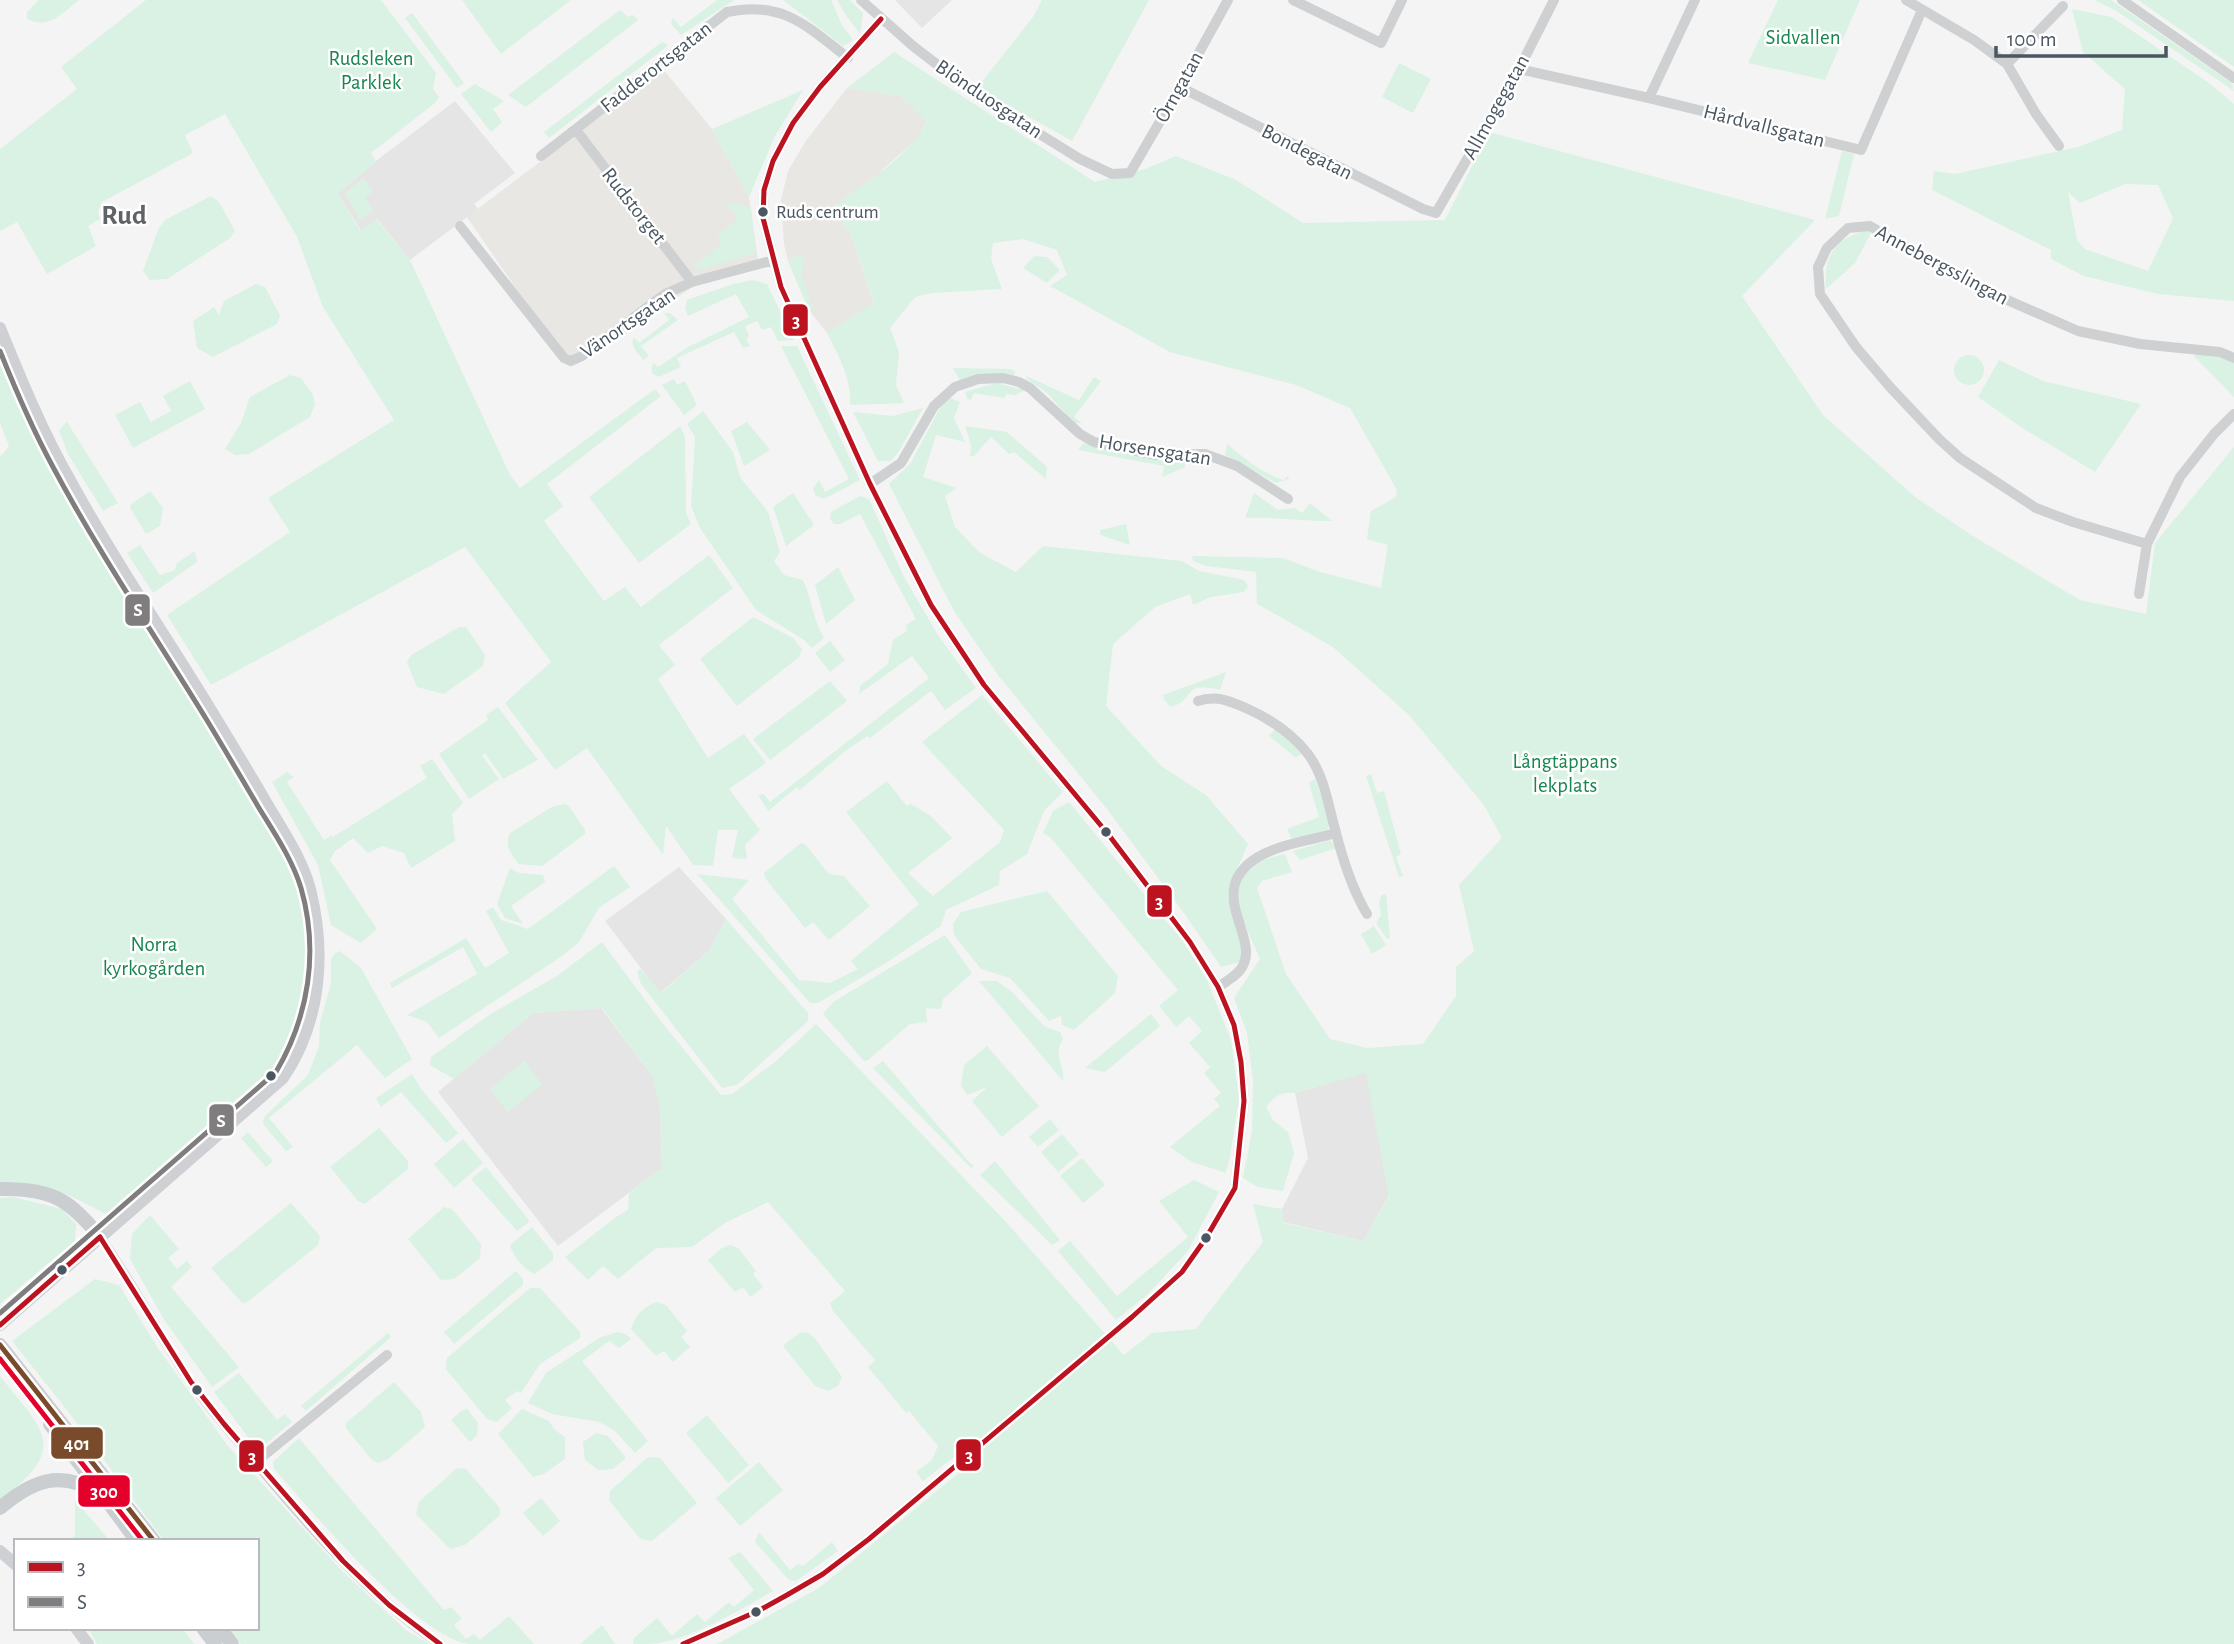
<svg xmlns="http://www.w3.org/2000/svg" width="2234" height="1644" viewBox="0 0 2234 1644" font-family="'Alegreya Sans',sans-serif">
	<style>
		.commercial { fill: #e8e7e3 }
		.education { fill: #e6e5e6 }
		.green { fill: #d9f2e3; fill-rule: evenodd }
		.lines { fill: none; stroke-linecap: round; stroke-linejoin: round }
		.street { stroke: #ced0d2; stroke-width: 10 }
		.secondary { stroke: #ced0d4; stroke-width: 12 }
		.primary { stroke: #caced1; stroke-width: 14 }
		.bus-1-casing { stroke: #fff; stroke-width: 10 }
		.bus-2-casing { stroke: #fff; stroke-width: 10 }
		.bus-3-casing { stroke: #fff; stroke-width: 10 }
		.bus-4-casing { stroke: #fff; stroke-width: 10 }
		.bus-1 { stroke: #bd1220; stroke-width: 5 }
		.bus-2 { stroke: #7f7d7e; stroke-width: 5 }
		.bus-3 { stroke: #7a4b2a; stroke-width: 5 }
		.bus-4 { stroke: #e4002b; stroke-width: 5 }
		.bus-dot { fill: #4a5661; stroke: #fff; stroke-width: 2.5 }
		.labels { text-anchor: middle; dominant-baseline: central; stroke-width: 5; stroke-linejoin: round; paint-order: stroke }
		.bus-label { font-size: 19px; fill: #4a5661; stroke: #fff; text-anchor: start }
		.park-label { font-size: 21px; fill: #17864f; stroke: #fff }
		.street-label { font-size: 21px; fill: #4a5661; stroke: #fff }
		.district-label { font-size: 28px; font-weight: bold; fill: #5f6368; stroke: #fff }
		.line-badge { stroke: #fff; stroke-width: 2.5 }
		.badge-label { font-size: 19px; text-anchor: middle; font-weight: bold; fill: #fff }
	</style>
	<rect width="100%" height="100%" fill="#f4f4f4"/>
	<path class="commercial" d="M663 69 712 129 749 197 759 268 695 285 630 331 570 367 467 217Z
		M847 88 901 96 927 122 917 139 882 170 843 223 851 234 874 304 827 333 809 310 788 261 784 244 781 200 788 171 805 142Z"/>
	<path class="education" d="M895 0H952L922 28Z
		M455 101 515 173 474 204 478 209 410 260 377 219 361 231 338 193 376 161Z
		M679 867 726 919 710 950 660 993 605 921Z
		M601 1008 653 1077 660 1108 662 1168 558 1246 438 1092 533 1013Z
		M1367 1072 1389 1196 1363 1241 1283 1222 1282 1209 1308 1158 1295 1093Z"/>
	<path class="green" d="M39 0H79C62 13 49 30 27 19V12Z
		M146 0H381L436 73 433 89 439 97 435 103 371 153 376 161 338 193 360 231 376 219 410 260 510 475 520 488 655 389 661 396 547 484 563 506 544 521 604 601 625 587 641 607 709 555 733 588 659 645 675 665 658 679 708 758 744 734 766 763 729 789 760 830 745 845 747 859 732 858 738 830H718L713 866 693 865 666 826 663 855 587 748 555 770 505 703 551 662 465 547 211 685 167 615 290 532 268 498 394 420 323 307 297 237 225 114 185 135 193 153 102 202 98 211 100 219 88 226 96 246 47 274 17 222 0 231V149L77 89 61 67Z
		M462 0H571L501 54Z
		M717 0H734L681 35 671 24 673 18 681 27Z
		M783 0H831L842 25 853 40 843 46Z
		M837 0H850L863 13 860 34 845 14Z
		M1042 0H1149L1072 141 977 88 1033 17Z
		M1778 0H1860L1825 80 1748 63Z
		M2094 0H2111L2232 83 2234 91 2115 10Z
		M2138 0H2234V67Z
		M2072 9 2112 17 2209 83 2234 104V301L2158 294 2084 276 2051 259V250L1932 190 1934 171 1955 174 2078 147 2122 130 2125 89 2083 52ZM2125 184 2158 185 2173 218 2148 271 2085 249 2077 240 2068 192 2080 203Z
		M620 10 628 17 633 15 638 20 526 107 508 95Z
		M412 13 464 83 457 88 405 18Z
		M662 42 668 44 666 47 549 138 544 132Z
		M894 52 1095 182 1145 169 1176 156 1236 180 1303 223 1445 220 1489 132 1815 220 1742 296 1823 415 1915 497 1976 538 2080 600 2146 614 2155 543 2234 447V1644H717L819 1588 960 1472 957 1455 923 1481 916 1472 932 1460 938 1446 909 1411 906 1413 868 1367 875 1360 833 1311 830 1303 845 1291 768 1202 725 1223 692 1247 656 1248 618 1279 603 1266 588 1280 565 1257 616 1217 628 1210 629 1193 662 1168 660 1108 653 1077 602 1008 533 1013 454 1079 430 1065 431 1057 489 1015 557 976 602 942 663 1024 721 1095 732 1094 776 1061 816 1024 1006 1222 1124 1355 1152 1333 1196 1329 1263 1242 1253 1204 1282 1209 1283 1223 1363 1241 1389 1197 1366 1073 1295 1093C1280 1092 1275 1096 1266 1107L1273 1120 1288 1132 1294 1153 1283 1191 1258 1187 1243 1178 1252 1131 1253 1080 1247 1033 1234 998 1260 959C1248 929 1220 886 1258 863 1266 858 1277 856 1285 854L1292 872 1262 881 1257 888 1286 974 1330 1039 1367 1048 1423 1044 1456 996V967L1474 951 1459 885 1502 838 1484 805 1409 715 1333 647 1257 604 1256 572 1207 566 1193 561 1192 556 1283 558 1317 571 1381 588 1388 545 1367 539 1371 511 1396 497 1397 490 1350 408 1296 385 1170 352 1050 286 1067 275 1057 250 1023 239 993 243 991 259 1002 289 932 293 915 297 890 328 899 352 896 385 904 403 850 405C852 380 838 355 827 333L874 303 851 234 843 223 835 205C868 181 906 158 927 123L901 96 847 88Z
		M1399 63 1431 79 1413 113 1382 97Z
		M475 84 504 101 493 109 502 122 491 132 461 94Z
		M803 90 774 138 749 197 712 129Z
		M1842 151 1854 154 1839 216 1825 219Z
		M363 178 373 191 365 198 374 210 360 221 345 193Z
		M211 196 219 202 235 231 230 238 167 279 150 280 143 271 158 230 165 220Z
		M726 202 751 207 756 253 699 270 694 266 722 244 717 236 738 219Z
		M1864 231H1872L1855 263 1826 289C1823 258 1834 239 1864 231Z
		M803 253 804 262 801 275 813 308 809 310 788 261Z
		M1034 256 1047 257 1060 270 1047 283 1023 268Z
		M753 280 767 284 794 340 778 341 771 327 762 330 757 321 745 326 749 336 746 339 750 346 743 348 734 332 677 358 681 367 659 377 653 374 651 368 654 363 658 367 688 347 749 317 736 294 688 316 685 309 687 300 733 284Z
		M256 284 265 287 280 315 277 324 213 357 197 348 193 321 214 307 219 315 224 301Z
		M664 313H670L678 320 641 346 649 356 643 360C638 353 629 346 634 337L639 343 669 320Z
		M781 346H797L860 480 824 499 816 496 813 489 819 480 825 492 849 479Z
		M0 349 29 422 114 580 269 826 297 880 307 919 309 979 300 1014 281 1061 246 1105 163 1178 150 1180 107 1215C75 1197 38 1178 0 1183V454L1 456 9 446 0 423Z
		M2197 354 2221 356 2234 363V397L2194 356Z
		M1954 370a15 15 0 1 1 30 0a15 15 0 1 1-30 0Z
		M1999 360 2043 381 2141 404 2095 472 2024 429 1978 397Z
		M953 368 1010 369 1015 371 1014 375 986 374 960 381Z
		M290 375 301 378 313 395 315 404 310 417 249 454 235 455 225 449 241 423 250 397Z
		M1026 376 1079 400 1094 377 1101 381 1074 417 1082 423H1074L1047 393 1027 379Z
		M674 379 677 385 685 381 697 405 684 415 662 385Z
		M190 381 205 409 133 448 115 415 140 402 151 422 171 411 163 396Z
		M996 383 1025 390 1016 395 1007 394 1004 398 974 393 971 400 967 399 965 392Z
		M950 398 960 402 954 418 965 442 936 435 923 477 957 488 945 496 955 527 980 553 1016 572 1043 546 1182 561 1199 571 1244 580 1248 586 1244 592 1211 597 1193 605 1190 594 1155 607 1113 644 1106 706 1161 766 1206 795 1248 844 1236 871 1228 897 1247 960 1221 967 1184 913 1107 809 998 675 954 611 889 484 910 464 941 406Z
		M923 408 898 453 890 461H878L853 412 893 416Z
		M703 411 733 452 740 477 768 512 780 552 774 561 784 575 803 580C812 599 813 620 824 638L812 648 804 640 756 610 700 528 691 506 695 437 687 424Z
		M67 422 118 503 103 511 68 454 59 430Z
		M747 422 770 450 744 466 731 431Z
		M680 426 685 437 686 513 691 524 639 563 589 497Z
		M965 426 1007 432 1047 467 1046 479 1014 452 1009 454 991 437 974 456H970L971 445Z
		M1084 443 1118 453 1184 460 1185 467 1162 477 1164 466 1078 450Z
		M1227 444C1245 459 1261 472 1283 480L1288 476 1289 479 1276 483 1225 455Z
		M150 491 163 508 160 526 146 534 130 508 131 504Z
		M793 493 814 525 786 546 773 507Z
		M1254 493 1278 510 1295 508 1302 513 1310 503 1332 521C1303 521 1275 517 1245 518Z
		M860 496 869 499 904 577 938 635 976 688 945 710 931 691 870 738 867 736 844 752 800 790 797 787 768 811 758 795 764 794 770 802 929 678 912 656 859 694 860 686 888 664 893 640 907 631 906 625 916 619 860 514 840 524H834L830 519 831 512Z
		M1126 524 1130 545 1100 535V530Z
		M140 545 160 575 175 570 177 563 195 551 197 562 153 593 127 553Z
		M838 567 855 600 826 624 815 585Z
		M753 617 793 638 802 649 799 657 737 706 700 659Z
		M459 627H466L485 655 483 666 444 694 417 687 407 662 411 655Z
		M830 641 845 660 830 672 815 653Z
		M1226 672 1220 690C1181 680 1197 700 1171 707L1164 700 1163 695Z
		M830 681 847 701 770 760 753 739Z
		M982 695 1063 792 1044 811 1027 854 1000 871 999 885 946 910 941 926 886 963 818 1003H810L697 874 749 880 732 899 800 981 804 980 830 983 858 969 851 961 919 904 846 812 887 781 907 806 911 804 931 816 952 838 908 873 933 896 1000 842 1004 830 922 742Z
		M498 707 538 760 503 779 485 753 482 755 499 779 469 799 439 754 488 720 486 715Z
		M1275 729 1288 738 1301 754 1296 758 1269 736Z
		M432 759 463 803 452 814 455 841 411 868 404 853 382 846 368 853 353 838 335 851 330 860 377 929 361 943 331 925 318 865 272 782 287 772 294 777 287 782 324 840 332 835 333 837 427 778 420 766Z
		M1371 774 1377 793 1384 791 1401 854 1396 857 1403 876 1399 877 1366 776Z
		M1315 779 1331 822 1328 829 1292 840 1287 829 1319 817 1309 783Z
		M1069 802 1184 943 1207 980 1231 1040 1239 1098 1230 1157 1226 1173 1192 1162 1170 1147 1220 1106 1214 1099 1221 1093 1204 1073 1210 1067 1189 1043 1202 1031 1189 1016 1176 1027 1159 1006 1178 990 1050 837 1043 833 1053 811Z
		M564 804 568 805 585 830V834L542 866 519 864C511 855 504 846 510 833L552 807Z
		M1330 840 1337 848 1300 860 1293 851Z
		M801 843 805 844 829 874 844 876 870 906 829 940 813 922 805 928 765 878 764 873Z
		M614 866 630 887 599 908 579 942 562 956 439 1038 427 1022 407 1015 477 974 463 947 392 988 390 983 466 938 485 968 509 953 486 911 493 907 501 920 528 929Z
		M510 868 519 873 543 875 545 882 511 906 523 924 505 918 497 904Z
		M1047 891 1118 976 1115 993 1074 1030 1062 1025 1061 1016 1049 1021 1010 978 981 969 954 935 953 924 961 912Z
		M1386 894 1390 938 1387 939 1376 923 1381 915 1379 902 1382 895Z
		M726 919 808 1013V1021L737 1085 722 1088 641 984 637 971 641 969 661 993 710 950Z
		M1374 926 1386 945 1372 954 1361 934Z
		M945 935 972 973 943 999 941 1009 926 1008 927 1022 910 1024 868 1060 864 1061 823 1014 833 1002Z
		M340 951 361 968 412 1059 385 1078 357 1045 269 1118 293 1147 286 1151 263 1124 264 1117 308 1075 319 1046 320 1023 331 983V960L334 954Z
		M979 981H997L1012 992 1044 1026 1060 1032 1063 1039C1052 1057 1065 1063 1063 1081Z
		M1151 1014 1160 1026 1105 1072 1085 1068Z
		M987 1046 1039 1106 1002 1137 972 1101 987 1087 967 1095 961 1086 964 1065Z
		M524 1061 542 1084 508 1112 490 1089Z
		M883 1061 969 1162 974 1166 971 1168 873 1068Z
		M412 1074 421 1089 458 1133 446 1143 401 1092 381 1107 376 1098Z
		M1050 1119 1059 1130 1038 1147 1029 1137Z
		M379 1128 408 1161V1169L365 1204 358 1201 330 1167Z
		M248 1132 273 1161 266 1167 241 1138Z
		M1062 1134 1079 1154 1058 1172 1041 1152Z
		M463 1139 483 1163 454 1188 434 1164Z
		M1082 1158 1105 1185 1083 1203 1060 1176Z
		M995 1161 1060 1240 1052 1245 980 1175Z
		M486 1167 529 1220 528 1223 517 1231 471 1179Z
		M1194 1180 1219 1192 1188 1251 1148 1294 1116 1320 1058 1251 1070 1241 1117 1296 1188 1237 1159 1201Z
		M13 1197 62 1209 76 1224 75 1241 0 1304V1198Z
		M291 1203 320 1236 318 1245 246 1303 241 1302 211 1268Z
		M444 1207 452 1209 481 1244 480 1258 454 1279 441 1280 408 1239Z
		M150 1215 179 1249 168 1258 177 1269 187 1261 192 1267 171 1287 239 1367 212 1387 163 1318 130 1259 132 1234Z
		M532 1227 553 1253V1260L535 1274C525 1271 512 1255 510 1245Z
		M730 1245 738 1248 756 1271 753 1274 763 1287 751 1297 743 1287 735 1292 708 1260 722 1248Z
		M516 1271 523 1279V1285L454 1344 444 1332Z
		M95 1279 119 1285 158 1348 227 1445 344 1573 407 1631 430 1644H241L229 1628H257V1541H164L70 1414 12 1341Z
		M530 1288H540L580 1332V1338L540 1364 521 1393 517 1391 505 1400 512 1408 497 1422 487 1419 446 1369 447 1358Z
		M657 1302 666 1305 687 1331 681 1337 690 1347 673 1362 664 1351 656 1356 631 1329C636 1314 643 1307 657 1302Z
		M617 1332 626 1334 631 1339 619 1348 609 1341 582 1361 648 1441 635 1453 614 1430 599 1422 552 1414 528 1403 546 1373 599 1338Z
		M807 1332 815 1338 842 1377 838 1386 829 1391 815 1386 783 1346 799 1333Z
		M388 1333 391 1337 306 1411 301 1406Z
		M239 1373 277 1420 285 1414 292 1422 263 1446 254 1445 214 1392Z
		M0 1376C47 1435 68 1447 0 1501Z
		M394 1382 421 1412 425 1427 387 1460 378 1463 371 1459 346 1428V1423Z
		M467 1409 478 1423 477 1435 470 1442 451 1420 461 1411Z
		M522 1409 549 1421 555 1430 565 1437V1459L544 1474 533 1477 498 1434Z
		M707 1415 749 1465 728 1483 686 1433Z
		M596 1433 608 1436 626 1458 613 1469 598 1470 585 1460 583 1442Z
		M299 1438 444 1610 451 1607 462 1618 454 1625 466 1639 474 1634 480 1640 509 1616 534 1644C513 1644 489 1644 469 1644 417 1637 311 1510 274 1469L273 1462Z
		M648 1457 660 1458 697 1503 652 1541 641 1539 637 1535 609 1500 610 1491Z
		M759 1462 783 1490 740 1526 716 1498Z
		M457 1468 466 1469 499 1507 500 1515 465 1545 450 1549 416 1514 419 1502Z
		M541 1498 560 1521 543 1536 523 1513Z
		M75 1500 110 1541H69L75 1535Z
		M759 1532 790 1570 798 1564 803 1566 832 1542 838 1551 796 1581 789 1580 755 1542Z
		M740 1552 773 1591C738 1611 700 1634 660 1643 652 1644 642 1644 633 1644L634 1638 657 1618 672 1636 697 1614 705 1622 729 1602 734 1607 754 1590 728 1558Z
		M602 1625 615 1644H580Z
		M88 1628H182L194 1644H97Z"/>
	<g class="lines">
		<path class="street" d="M861 0 913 46 978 96 1080 159 1112 174 1130 173 1180 87 1228 0
			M1293 0 1381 43 1402 0
			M1906 0 1974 40 2007 64 2036 114 2059 146
			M2122 0 2234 78
			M2007 64 2063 6
			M1519 69 1649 98 1861 150 1922 10
			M1180 87 1423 209 1436 213 1519 69 1554 0
			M1649 98 1695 0
			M576 130 692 282
			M541 156 727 12C782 0 807 26 848 58
			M460 226 564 358 571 361 582 356 665 294 692 282 774 260
			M870 484 901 463 934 406 955 387 978 379 1003 378 1019 382 1030 388 1080 434 1094 442 1156 455 1205 454 1237 466 1288 499
			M2147 544 2073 522 2036 508 1960 458 1939 439 1890 387 1856 347 1820 294 1818 267 1827 248 1848 228 1870 226 1964 281 2078 331 2140 344 2220 352 2234 358
			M2139 594 2147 544 2180 477 2214 434 2234 414
			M1198 701C1217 695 1230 701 1248 709 1270 719 1293 735 1308 754 1324 775 1328 804 1335 829 1342 857 1352 889 1367 914
			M1218 987C1225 982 1235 977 1240 970 1265 940 1201 892 1258 857 1280 844 1311 840 1336 833
			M100 1237C133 1284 159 1335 191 1382 211 1411 236 1438 258 1465 313 1531 369 1596 440 1644
			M256 1462 387 1355
			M683 1644 758 1611 787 1595 823 1574 869 1539 1132 1317 1182 1272 1206 1238 1235 1188 1244 1101 1241 1062 1234 1025 1218 987 1190 942 1108 834 984 685 931 605 870 484 781 287 763 218 764 190 773 161 793 123 820 87 881 19"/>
		<path class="secondary" d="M0 328C21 380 43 433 71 482 115 563 168 639 215 717 233 746 250 775 267 804 283 831 302 859 310 889 326 953 321 1022 283 1078L0 1325
			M0 1551 16 1565
			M76 1628 88 1644"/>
		<path class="primary" d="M0 1189C51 1188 69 1199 100 1237
			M0 1345 154 1541
			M50 1424 137 1541
			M0 1508C32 1481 60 1469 98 1493
			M203 1628 215 1644
			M220 1628 232 1644"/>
		<g class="bus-1-casing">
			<path id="bus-1" d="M100 1237 191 1382 224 1424 343 1561 389 1605 440 1644
				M0 1325 100 1237
				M683 1644 758 1611 787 1595 823 1574 869 1539 1132 1317 1182 1272 1206 1238 1235 1188 1244 1101 1241 1062 1234 1025 1218 987 1190 942 1108 834 984 685 931 605 870 484 781 287 763 218 764 190 773 161 793 123 820 87 881 19"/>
		</g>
		<g class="bus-2-casing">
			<path id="bus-2" d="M0 351C16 391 33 430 53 467 100 555 156 637 208 722 225 750 242 779 259 808 275 834 292 859 301 888 319 951 309 1016 276 1072L0 1313"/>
		</g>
		<g class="bus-3-casing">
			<path id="bus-3" d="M0 1345 154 1541"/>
		</g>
		<g class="bus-4-casing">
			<path id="bus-4" d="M0 1359 143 1541"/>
		</g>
		<use href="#bus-1" class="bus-1"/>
		<use href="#bus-2" class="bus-2"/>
		<use href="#bus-3" class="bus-3"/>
		<use href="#bus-4" class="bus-4"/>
	</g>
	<g class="bus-dot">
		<circle cx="763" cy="212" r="6"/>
		<circle cx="1106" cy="832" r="6"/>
		<circle cx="271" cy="1076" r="6"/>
		<circle cx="1206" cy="1238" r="6"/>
		<circle cx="62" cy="1270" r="6"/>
		<circle cx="197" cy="1390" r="6"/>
		<circle cx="756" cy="1612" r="6"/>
	</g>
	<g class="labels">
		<g class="bus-label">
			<text x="776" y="212">Ruds centrum</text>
		</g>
		<g class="park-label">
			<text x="1803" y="37">Sidvallen</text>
			<text x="371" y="58">Rudsleken<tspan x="371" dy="24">Parklek</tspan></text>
			<text x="1565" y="761">Långtäppans<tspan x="1565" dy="24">lekplats</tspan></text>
			<text x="154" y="944">Norra<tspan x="154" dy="24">kyrkogården</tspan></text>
		</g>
		<g class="street-label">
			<text transform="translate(656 67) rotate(-38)">Fadderortsgatan</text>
			<text transform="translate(1179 87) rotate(-61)">Örngatan</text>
			<text transform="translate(989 99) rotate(34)">Blönduosgatan</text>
			<text transform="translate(1496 107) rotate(-61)">Allmogegatan</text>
			<text transform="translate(1764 126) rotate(14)">Hårdvallsgatan</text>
			<text transform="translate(1307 152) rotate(27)">Bondegatan</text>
			<text transform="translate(634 206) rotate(52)">Rudstorget</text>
			<text transform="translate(1942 265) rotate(28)">Annebergsslingan</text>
			<text transform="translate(628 323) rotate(-34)">Vänortsgatan</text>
			<text transform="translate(1155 450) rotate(9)">Horsensgatan</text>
		</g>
		<g class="district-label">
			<text x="124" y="216">Rud</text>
		</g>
	</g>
	<g class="line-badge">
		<rect x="782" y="303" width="27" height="34" rx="7" fill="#bd1220"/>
		<rect x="124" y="593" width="27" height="34" rx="7" fill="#7f7d7e"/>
		<rect x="1146" y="884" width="27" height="34" rx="7" fill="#bd1220"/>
		<rect x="208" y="1103" width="27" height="34" rx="7" fill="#7f7d7e"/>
		<rect x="50" y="1426" width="54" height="34" rx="7" fill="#7a4b2a"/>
		<rect x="955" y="1438" width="27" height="34" rx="7" fill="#bd1220"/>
		<rect x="238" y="1439" width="27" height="34" rx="7" fill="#bd1220"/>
		<rect x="77" y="1474" width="54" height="34" rx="7" fill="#e4002b"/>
	</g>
	<g class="badge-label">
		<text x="796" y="327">3</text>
		<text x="138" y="616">S</text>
		<text x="1159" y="908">3</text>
		<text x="221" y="1127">S</text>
		<text x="77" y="1450">401</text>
		<text x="969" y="1462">3</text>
		<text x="252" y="1463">3</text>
		<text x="104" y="1498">300</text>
	</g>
	<rect x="14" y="1539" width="245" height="91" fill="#ffffff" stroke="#b7bbc0" stroke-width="2"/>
	<rect x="28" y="1562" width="35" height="10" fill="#bd1220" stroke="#b7bbc0" stroke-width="2"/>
	<text x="77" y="1574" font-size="21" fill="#4a5661">3</text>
	<rect x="28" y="1597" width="35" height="10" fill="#7f7d7e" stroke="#b7bbc0" stroke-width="2"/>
	<text x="77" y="1609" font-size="21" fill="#4a5661">S</text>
	<path d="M1996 46v10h170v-10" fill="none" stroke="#4a5661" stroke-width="3.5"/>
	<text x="2007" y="46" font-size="21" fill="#4a5661" stroke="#ffffff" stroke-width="5" paint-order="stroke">100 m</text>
</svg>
